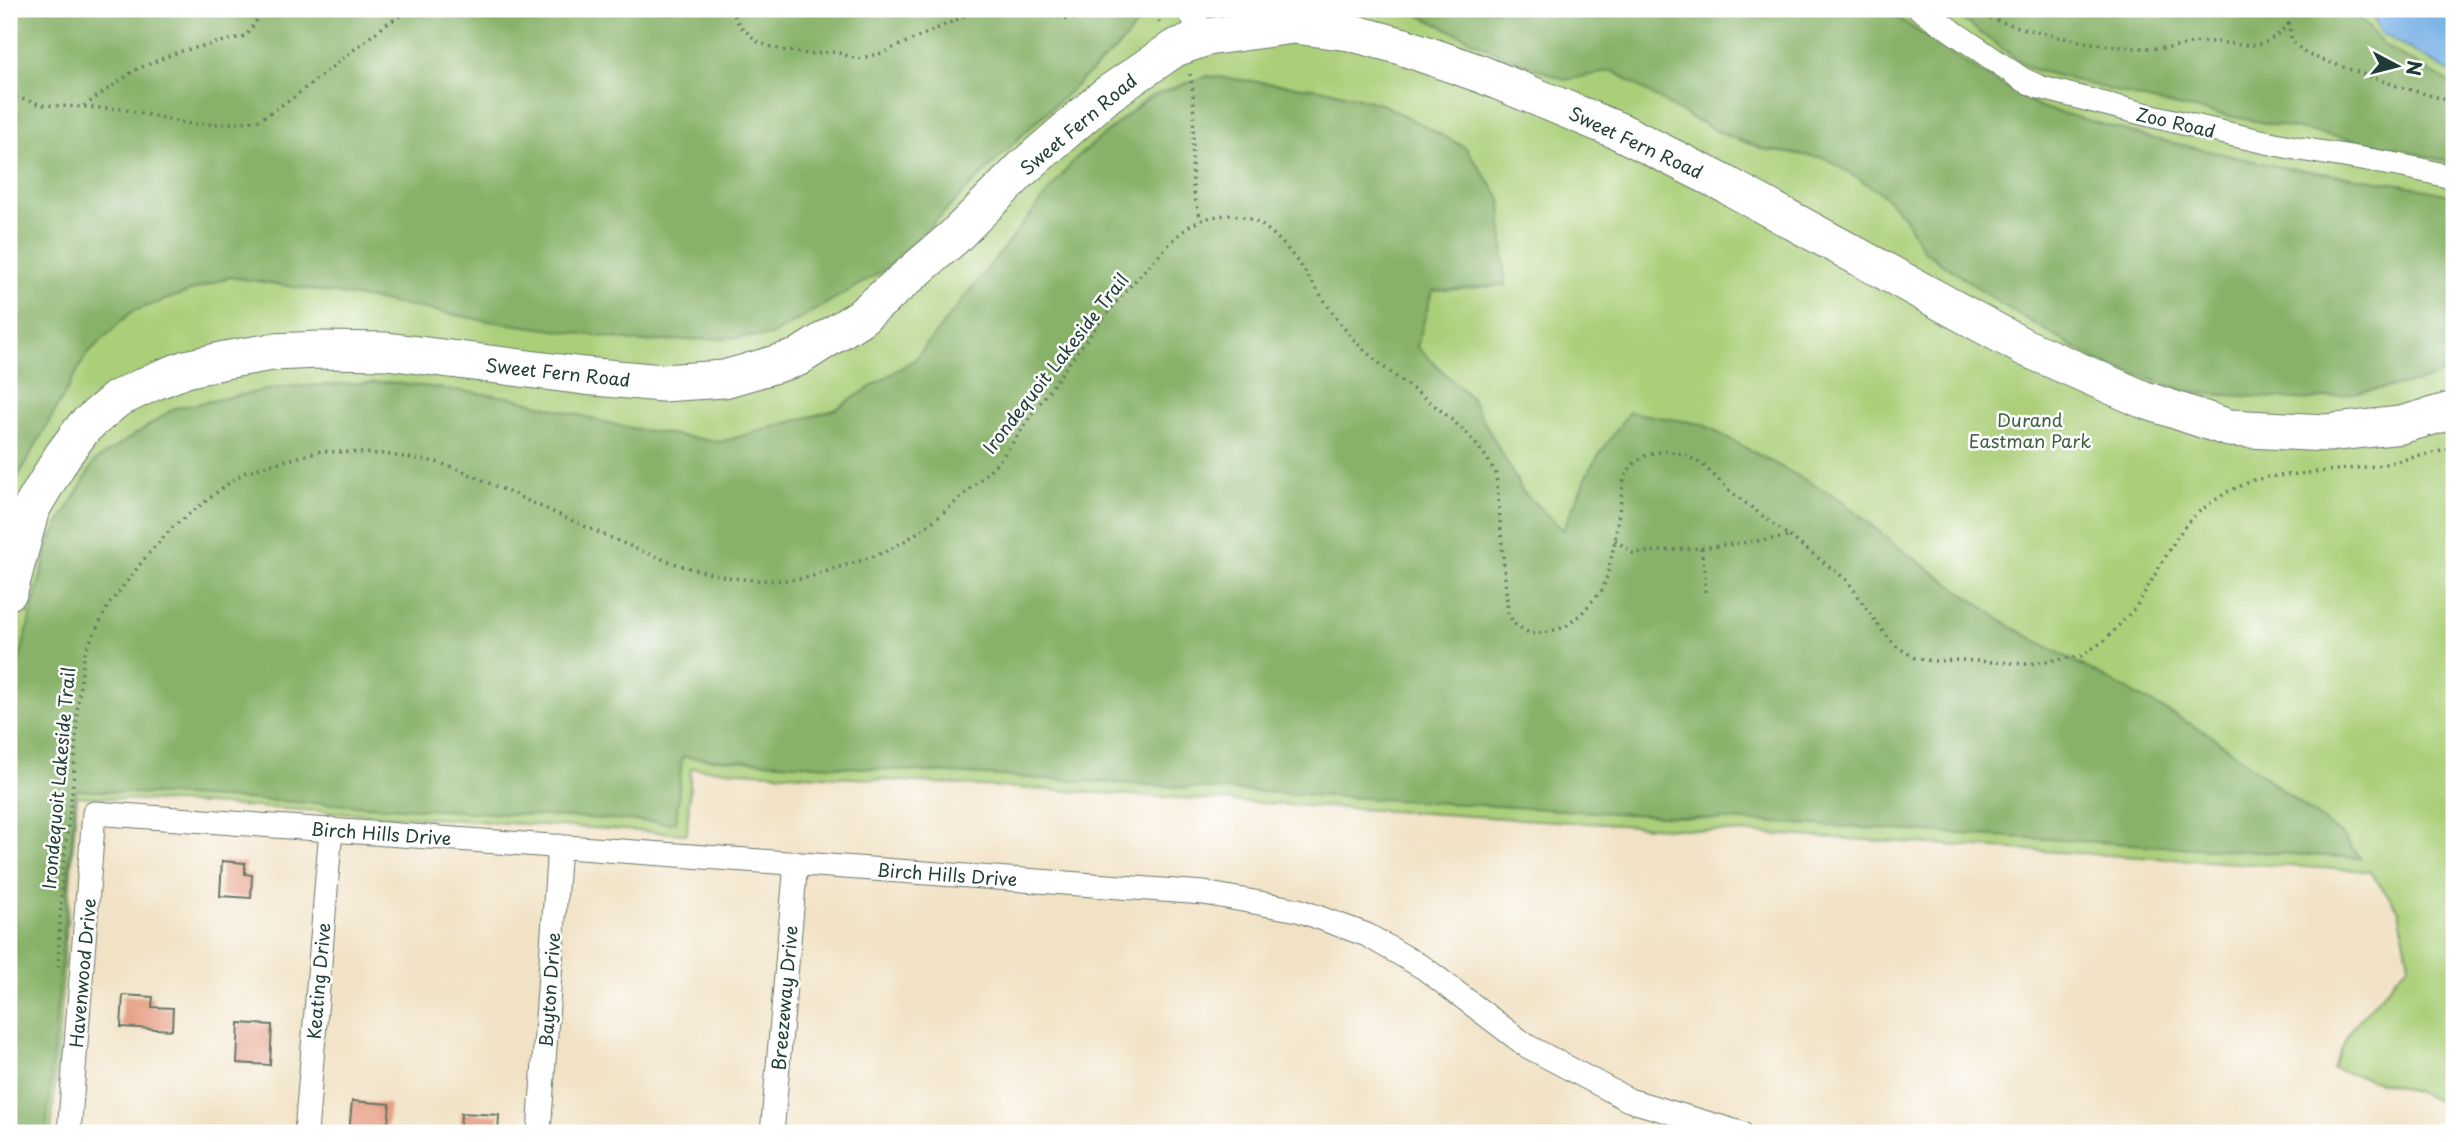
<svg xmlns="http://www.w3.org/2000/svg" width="2463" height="1142" viewBox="0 0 2463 1142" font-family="'Playpen Sans',sans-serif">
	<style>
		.green { fill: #abcf79; stroke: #658656; stroke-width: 2 }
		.forest { fill: #88b269; stroke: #54784e; stroke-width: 2 }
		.water { fill: #74afe5; stroke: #4a768c; stroke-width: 2 }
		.building { fill: #e39578 }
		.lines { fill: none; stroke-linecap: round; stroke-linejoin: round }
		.minor-casing { stroke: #687767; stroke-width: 25 }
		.primary-casing { stroke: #687767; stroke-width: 39 }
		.path { stroke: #687767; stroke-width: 3.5; stroke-dasharray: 2 5; stroke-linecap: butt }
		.minor { stroke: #fff; stroke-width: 23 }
		.primary { stroke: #fff; stroke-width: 37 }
		.labels { text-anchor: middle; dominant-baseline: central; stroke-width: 5; stroke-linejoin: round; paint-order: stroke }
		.street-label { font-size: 18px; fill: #1f3d34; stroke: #fff }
		.park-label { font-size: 18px; fill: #426245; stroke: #fff }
	</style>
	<rect width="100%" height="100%" fill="#fff"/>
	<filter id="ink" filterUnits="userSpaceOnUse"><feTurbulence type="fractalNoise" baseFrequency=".0143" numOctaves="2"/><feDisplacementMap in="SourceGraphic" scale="14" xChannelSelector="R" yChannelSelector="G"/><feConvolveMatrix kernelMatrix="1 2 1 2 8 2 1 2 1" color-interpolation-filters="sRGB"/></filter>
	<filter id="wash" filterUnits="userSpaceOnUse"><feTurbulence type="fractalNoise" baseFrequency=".00686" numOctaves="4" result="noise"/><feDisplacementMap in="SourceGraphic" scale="28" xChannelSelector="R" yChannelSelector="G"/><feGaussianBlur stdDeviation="1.57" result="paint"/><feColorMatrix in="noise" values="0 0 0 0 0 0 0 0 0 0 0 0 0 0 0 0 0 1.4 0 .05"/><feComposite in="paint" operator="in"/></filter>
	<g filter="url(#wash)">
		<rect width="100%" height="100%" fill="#f1e2c5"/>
		<path class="green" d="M9 9H2454V1107L2417 1092 2333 1069 2350 1030 2409 964 2399 910 2369 871 691 768 687 834 77 796 51 1133H9Z"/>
		<path class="forest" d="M9 9H1149L1121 44 1023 134 888 268 770 336 642 342 482 320 371 299 230 277 131 312 87 354 9 493Z
			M1411 9H1878L1895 16 1967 64 2040 107 2155 139 2281 167 2400 184 2454 196V369L2420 382 2311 400 2192 393 2099 362 2001 304 1924 251 1903 215 1881 193 1825 158 1766 150 1723 134 1682 113 1613 71 1565 80 1505 56 1418 15Z
			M1948 9H2358L2356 13 2383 45 2454 85V163L2395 148 2152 101 2029 68Z
			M1207 76 1329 90 1384 105 1466 148 1501 199 1505 285 1432 291 1417 347 1471 398 1523 492 1563 530 1590 468 1629 412 1702 424 1840 499 1895 545 2013 628 2209 734 2344 837 2360 858 682 757 676 823 76 790 46 1133H9V1050L14 965 12 819 17 670 50 540 95 461 175 408 282 387 389 382 510 397 624 427 720 442 834 410 915 359 1075 159 1149 97Z"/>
		<path class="water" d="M2370 9H2454V74L2380 32Z"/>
		<g id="blocks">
			<path class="building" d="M222 861 245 863V874L252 875 251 898 220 896Z
				M123 995 153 997 152 1007 173 1008 172 1030 121 1027Z
				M239 1023 272 1025 270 1065 237 1063Z
				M352 1101 390 1104 387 1133H349Z
				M461 1113 499 1115 498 1133H460Z"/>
		</g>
	</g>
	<g filter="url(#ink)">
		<use href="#blocks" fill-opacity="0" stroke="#687767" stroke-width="2"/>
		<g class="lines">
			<g class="minor-casing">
				<path id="minor" d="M1187 9 1207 37
					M1920 9 2022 79 2039 87C2123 109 2206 130 2290 147 2345 157 2400 163 2454 178
					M69 1133 94 813 1204 893 1298 910 1367 935 1424 968 1527 1046 1629 1100 1741 1133
					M306 1133 331 829
					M539 1133 559 846
					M772 1133 796 863"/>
			</g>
			<g class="primary-casing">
				<path id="primary" d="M9 591 31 509 63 455 84 427 117 399 155 381 186 369 225 360 272 352 320 350 387 351 584 376 662 383 724 379 797 358 861 317 953 238 1023 168 1108 94 1175 48 1207 37 1293 25 1349 32 1401 46 1481 74 1621 132 1725 184 2024 347 2142 399 2229 428 2327 433 2401 425 2454 410"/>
			</g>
			<path class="path" d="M731 9 739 25 758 42 781 50 809 54 836 52 857 59 882 53 981 9
				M1024 9C1054 15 1084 28 1110 9
				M1151 9 1161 25
				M2294 9 2289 25 2292 41 2306 54 2397 86 2454 102
				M1963 10C2018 28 2085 47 2143 48 2153 48 2165 49 2175 47 2184 46 2193 42 2202 42 2244 40 2256 60 2290 22
				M1190 74C1198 110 1190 146 1193 183 1193 195 1198 208 1201 220
				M9 95 42 105 122 109 190 124H223L259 120 294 97 388 23 413 9
				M84 106 135 70 178 52 246 36 264 9
				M1615 540 1633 553 1701 548 1789 537
				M1701 548 1705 573V597
				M58 967 62 878 74 774 78 700 85 651 108 606 148 554 174 526 234 479 246 472 269 465 321 451 384 454 436 462 461 470C501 489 542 507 582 525 652 556 718 588 798 579 810 578 824 572 836 568 857 562 879 556 898 545 934 524 965 494 995 465 1011 448 1024 425 1038 406 1075 354 1113 302 1158 256 1167 247 1176 236 1187 228 1205 216 1229 211 1250 219 1288 234 1318 296 1344 328 1388 384 1463 409 1496 474L1508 613 1514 624 1531 634 1548 632 1565 627 1581 614 1602 590 1608 573 1615 540 1624 478 1633 464 1648 454 1666 451 1684 454 1703 465 1730 491 1847 580 1880 628 1896 646 1915 658 1932 661 1960 660 2028 664 2081 656 2104 641 2136 607 2176 539 2187 523 2201 510 2227 492 2254 480 2268 477 2376 466 2454 448"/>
			<use href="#minor" class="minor"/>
			<use href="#primary" class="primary"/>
		</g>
	</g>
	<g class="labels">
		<g class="street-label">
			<text transform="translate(2176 122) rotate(13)">Zoo Road</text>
			<text transform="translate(1078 124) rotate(-40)">Sweet Fern Road</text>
			<text transform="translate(1636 142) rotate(25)">Sweet Fern Road</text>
			<text transform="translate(1055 363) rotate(-52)">Irondequoit Lakeside Trail</text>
			<text transform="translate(558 372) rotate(6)">Sweet Fern Road</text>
			<text transform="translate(58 778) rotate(-85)">Irondequoit Lakeside Trail</text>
			<text transform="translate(381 833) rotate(4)">Birch Hills Drive</text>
			<text transform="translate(947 874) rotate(4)">Birch Hills Drive</text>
			<text transform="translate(82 973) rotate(-85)">Havenwood Drive</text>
			<text transform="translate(318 981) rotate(-85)">Keating Drive</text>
			<text transform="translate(549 990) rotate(-86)">Bayton Drive</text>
			<text transform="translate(784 998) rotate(-85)">Breezeway Drive</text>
		</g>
		<g class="park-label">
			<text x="2030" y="419">Durand<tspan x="2030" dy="21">Eastman Park</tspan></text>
		</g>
	</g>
	<rect width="2463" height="1142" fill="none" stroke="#fff" stroke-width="35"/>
	<g transform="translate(2397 66) rotate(97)" stroke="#ffffff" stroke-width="5" paint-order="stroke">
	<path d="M0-5L12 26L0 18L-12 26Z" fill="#1f3d34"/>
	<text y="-10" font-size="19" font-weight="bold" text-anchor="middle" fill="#1f3d34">N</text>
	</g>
</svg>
